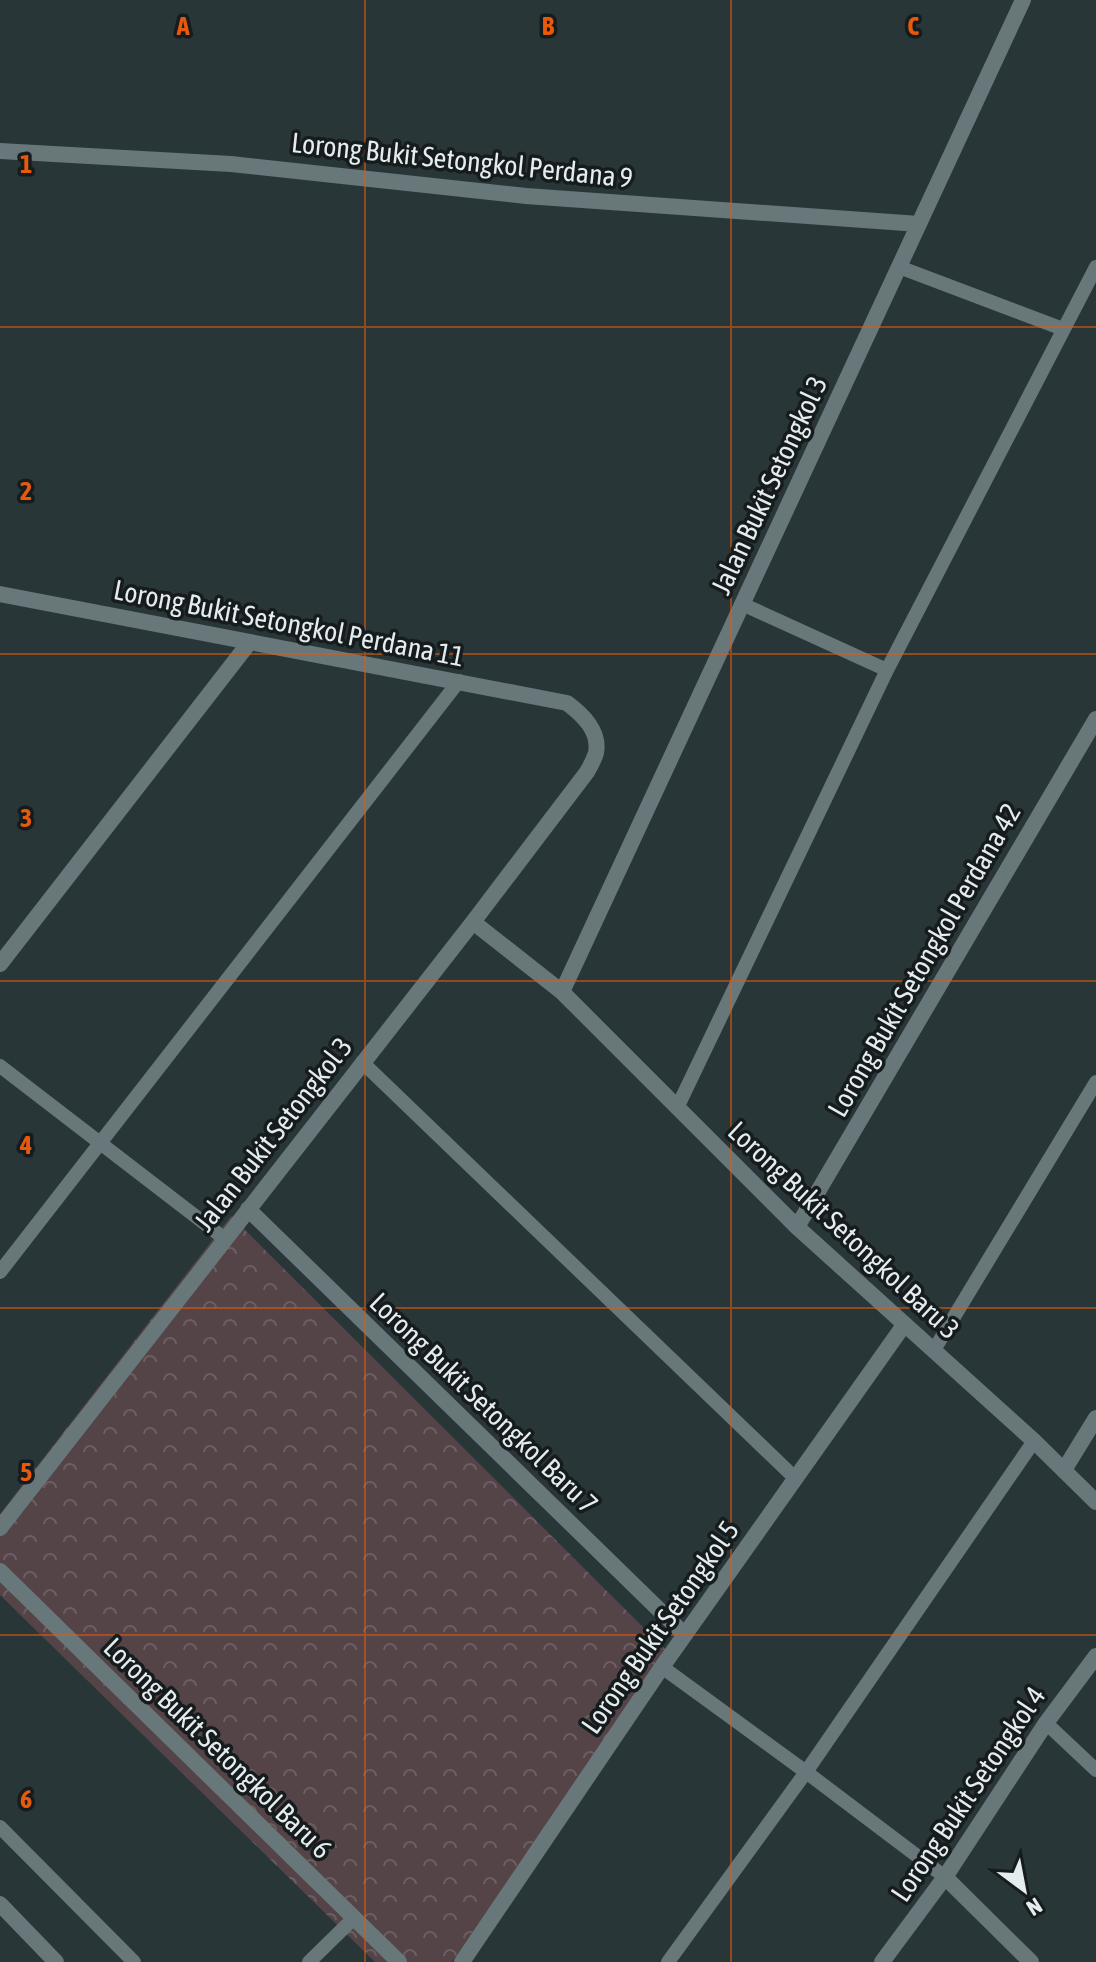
<svg xmlns="http://www.w3.org/2000/svg" width="1096" height="1962" viewBox="0 0 1096 1962" font-family="'Asap Condensed',sans-serif">
	<style>
		.park { fill: url(#park-crowns) }
		.lines { fill: none; stroke-linecap: round; stroke-linejoin: round }
		.lane { stroke: #68777a; stroke-width: 14 }
		.street { stroke: #68777a; stroke-width: 16 }
		.grid { fill: none; stroke: #e8590c; stroke-width: 2; stroke-opacity: 0.55 }
		.labels { text-anchor: middle; dominant-baseline: central; stroke-width: 7; stroke-linejoin: round; paint-order: stroke }
		.street-label { font-size: 28px; fill: #e4eced; stroke: #161c1d }
		.grid-label { font-size: 26px; text-anchor: middle; font-weight: bold; fill: #e8590c; stroke: #161c1d; stroke-width: 7; stroke-linejoin: round; paint-order: stroke }
	</style>
	<defs>
		<pattern id="park-crowns" width="20" height="18" patternUnits="userSpaceOnUse" patternTransform="scale(2)"><rect width="20" height="18" fill="#544347"/><path d="M2 6a3 3 0 1 1 6 0M12 15a3 3 0 1 1 6 0" fill="none" stroke="#6c5e62"/></pattern>
	</defs>
	<rect width="100%" height="100%" fill="#293638"/>
	<path class="park" d="M231 1216 670 1654 640 1691 452 1962H375L0 1595V1514Z"/>
	<g class="lines">
		<path class="lane" d="M899 267 1063 329
			M742 604 887 670
			M362 1062 796 1479
			M0 1066 225 1239
			M677 1108 887 670 1096 267
			M0 1272 459 681
			M934 1350 1096 1082
			M662 1667 806 1772 945 1877
			M1046 1723 1096 1770
			M0 1827 134 1962
			M309 1962 354 1918
			M668 1962 806 1772 1034 1441"/>
		<path class="street" d="M0 151 231 164 526 196 919 224
			M0 594 567 703C583 715 600 731 596 753 594 759 590 767 587 772L473 922 0 1528
			M473 922 562 992 797 1227 1034 1441 1096 1502
			M0 964 249 643
			M562 992 1023 0
			M248 1209 685 1635
			M797 1227 1096 719
			M1064 1470 1096 1418
			M0 1571 399 1962
			M945 1877 1031 1962
			M0 1904 56 1962
			M462 1962 662 1667 904 1325
			M882 1962 945 1877 1046 1723 1096 1656"/>
	</g>
	<path class="grid" d="M365 0V1962M731 0V1962M0 327H1096M0 654H1096M0 981H1096M0 1308H1096M0 1635H1096"/>
	<g class="labels">
		<g class="street-label">
			<text transform="translate(462 160) rotate(6)">Lorong Bukit Setongkol Perdana 9</text>
			<text transform="translate(769 485) rotate(-65)">Jalan Bukit Setongkol 3</text>
			<text transform="translate(289 623) rotate(11)">Lorong Bukit Setongkol Perdana 11</text>
			<text transform="translate(924 960) rotate(-60)">Lorong Bukit Setongkol Perdana 42</text>
			<text transform="translate(273 1134) rotate(-52)">Jalan Bukit Setongkol 3</text>
			<text transform="translate(844 1230) rotate(43)">Lorong Bukit Setongkol Baru 3</text>
			<text transform="translate(484 1403) rotate(44)">Lorong Bukit Setongkol Baru 7</text>
			<text transform="translate(660 1627) rotate(-55)">Lorong Bukit Setongkol 5</text>
			<text transform="translate(218 1748) rotate(44)">Lorong Bukit Setongkol Baru 6</text>
			<text transform="translate(968 1794) rotate(-56)">Lorong Bukit Setongkol 4</text>
		</g>
	</g>
	<g class="grid-label">
		<text x="183" y="35">A</text>
		<text x="548" y="35">B</text>
		<text x="913" y="35">C</text>
		<text x="26" y="173">1</text>
		<text x="26" y="500">2</text>
		<text x="26" y="827">3</text>
		<text x="26" y="1154">4</text>
		<text x="26" y="1481">5</text>
		<text x="26" y="1808">6</text>
	</g>
	<g transform="translate(1024 1890) rotate(148)" stroke="#161c1d" stroke-width="6" paint-order="stroke">
	<path d="M0-6L14 30L0 20L-14 30Z" fill="#e4eced"/>
	<text y="-12" font-size="22" font-weight="bold" text-anchor="middle" fill="#e4eced">N</text>
	</g>
</svg>
